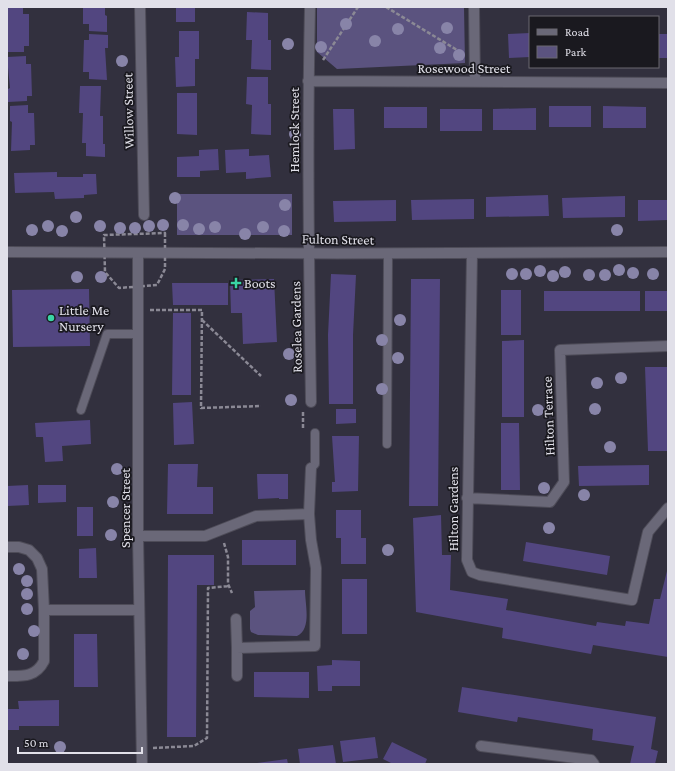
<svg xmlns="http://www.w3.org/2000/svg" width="675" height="771" viewBox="0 0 675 771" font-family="'Crimson Pro',serif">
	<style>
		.green { fill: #5b537f }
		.building { fill: #524680 }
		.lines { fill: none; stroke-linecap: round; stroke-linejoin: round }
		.service-casing { stroke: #4e4c58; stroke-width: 10 }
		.minor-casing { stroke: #4e4c58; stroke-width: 12 }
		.tertiary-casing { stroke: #4e4c58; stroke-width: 12 }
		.path { stroke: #8b8995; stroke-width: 2.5; stroke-dasharray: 4 2; stroke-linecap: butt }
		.service { stroke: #6a6878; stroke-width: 8 }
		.minor { stroke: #6a6878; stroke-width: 10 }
		.tertiary { stroke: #6a6878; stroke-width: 10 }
		.tree { fill: #8884a8 }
		.poi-dot { fill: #3ad4a5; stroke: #1a191f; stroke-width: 1.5 }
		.labels { text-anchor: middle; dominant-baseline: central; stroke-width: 3.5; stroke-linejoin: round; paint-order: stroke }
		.street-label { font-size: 14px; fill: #e1e0e9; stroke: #1a191f }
		.poi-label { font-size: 14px; fill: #e1e0e9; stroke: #1a191f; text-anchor: start }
	</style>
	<rect width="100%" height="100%" fill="#32303e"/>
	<path class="green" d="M317 7H464L465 63 337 69 317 52Z
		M177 194H292V235H177Z
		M305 590C305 604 312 629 297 636L258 635 251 632 250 629V611L255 607 254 591Z"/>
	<path class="building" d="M7 7H23V14H29V46H24V52H7Z
		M83 7H105V15L107 16V32L89 31V24H83Z
		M176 7H195V22H176Z
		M247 12 268 13V40H271V70L251 69 252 40H246Z
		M179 31H199V59H195V86L176 87 175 57H179Z
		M530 33V57L509 58 508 34Z
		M89 34 108 35V48H105L107 80 89 79V72H83L84 40H89Z
		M658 34H668V58H658Z
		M26 56V64H31L32 96H27V101L8 102V89L10 88 7 57Z
		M247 77H268V104H271V135L251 134 252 105 246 104Z
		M80 86H101L100 116H103V144H105V157L86 156V143H82L83 113H79Z
		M177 93H197V135L177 134Z
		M28 105V113H34L35 145H30V150L11 151 12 122 10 121V106Z
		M549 106H591V127H549Z
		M603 106 646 107V128H603Z
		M384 107H427V128H384Z
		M536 108V130H493V109Z
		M333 109H354L355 149 334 150Z
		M440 109H482V131H440Z
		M218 149 219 170 200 171V177H177V157L199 156V150Z
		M249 149V156L269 155 271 177 246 179V172L226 173 225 150Z
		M57 172V177H83V174H96L97 194 84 195V198L55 199 54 192 15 193 14 173Z
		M548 195 549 216 486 217V197Z
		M625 196V217L563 218 562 198Z
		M474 199V219L412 220 411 200Z
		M396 200V221L334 222 333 201Z
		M638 200H668V220L638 221Z
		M331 274 356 275 353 335V404H329L328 335Z
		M274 279 277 342 243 344 242 313H231L230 280Z
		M411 279H440L438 506H409Z
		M172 283H228V305H173Z
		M89 289 90 346 13 347 12 290Z
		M501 290H521V335H501Z
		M544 291H640V311H544Z
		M645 291H668V311H645Z
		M173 313H191V395H172Z
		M524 340V417H502V341Z
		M645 367H668V451H648Z
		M192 402 194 444 174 445 173 403Z
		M336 409H356V423L336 424Z
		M90 420 91 444 62 446 63 461 45 462 43 437H36L35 423Z
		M501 423H519L520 490H501Z
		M332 436H359L358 491 332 492V482H335Z
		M168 464H198L197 487H213V514H167Z
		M649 465V485L579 486 578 466Z
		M257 474H288V499H279V498L258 499Z
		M28 485 29 505 7 506V486Z
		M38 485H66V502L38 503Z
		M77 507H93V536H77Z
		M336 510H361V538H366V564H341V538H336Z
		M441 515 442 555H451L450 590 508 599 506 610 596 626 597 622 625 626 626 621 649 624 654 599H660L668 567V657L593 645 591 654 502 638 503 628 416 612 413 518Z
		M242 540H296V565H242Z
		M526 542 610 556 607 575 523 561Z
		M96 548 97 578H79V549Z
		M168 555H214V585H197L196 737H167Z
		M342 579H367V634H342Z
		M74 634H97L98 687H74Z
		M332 660 360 661V686H332V691H318L317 666 332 665Z
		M254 672H309V698L254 697Z
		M462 687 656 717 651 749 658 751 655 764H630L634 746 592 740 593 729 518 717 517 722 458 712Z
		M59 700V726H19V730H7V709H19L18 701Z
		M375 737 378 758 343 762 340 741Z
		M392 742 427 759 425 764H393L383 759Z
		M333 745 336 764H300L298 749Z
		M287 759 288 764H257V763Z"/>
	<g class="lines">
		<g class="service-casing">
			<path id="service" d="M81 410 107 334H139
				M387 444 388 255
				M311 468 315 464V433"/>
		</g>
		<g class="minor-casing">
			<path id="minor" d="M140 7 144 215
				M310 7C307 139 309 270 311 402
				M474 7 475 82
				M308 81 668 83
				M138 253V536L142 764
				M472 254 467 560 472 572 480 575 632 600 648 532 668 508
				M467 498 550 502 564 482 560 350 668 346
				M309 514 311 468
				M138 536H205L256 516 309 514 311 540 316 568 315 646 237 648V676
				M7 547H19L29 550 37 558 42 569 44 610V661C36 677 23 676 7 676
				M44 610H139
				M236 619 237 648
				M481 746 591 760 594 764"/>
		</g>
		<g class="tertiary-casing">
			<path id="tertiary" d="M7 252C227 254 448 254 668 252"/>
		</g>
		<path class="path" d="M386 7 462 53
			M323 60 358 7
			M165 233V269L157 285 119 288 105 272 104 235Z
			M150 310H202L201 408 261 406
			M202 320 261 376
			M303 412V429
			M224 543 228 557V584L232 593
			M153 748 194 746 207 738 208 588 229 586"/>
		<use href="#service" class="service"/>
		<use href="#minor" class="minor"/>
		<use href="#tertiary" class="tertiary"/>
	</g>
	<g class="tree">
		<circle cx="346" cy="24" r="6"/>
		<circle cx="447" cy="28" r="6"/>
		<circle cx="398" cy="29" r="6"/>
		<circle cx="375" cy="41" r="6"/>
		<circle cx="288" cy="44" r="6"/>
		<circle cx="321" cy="47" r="6"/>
		<circle cx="440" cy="48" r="6"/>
		<circle cx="459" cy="55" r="6"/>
		<circle cx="122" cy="61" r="6"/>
		<circle cx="295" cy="134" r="6"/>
		<circle cx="175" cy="198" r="6"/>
		<circle cx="285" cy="205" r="6"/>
		<circle cx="76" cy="217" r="6"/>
		<circle cx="163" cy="225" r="6"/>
		<circle cx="183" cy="225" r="6"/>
		<circle cx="48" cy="226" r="6"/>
		<circle cx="100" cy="226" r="6"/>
		<circle cx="149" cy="226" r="6"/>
		<circle cx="215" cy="227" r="6"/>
		<circle cx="263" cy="227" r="6"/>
		<circle cx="120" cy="228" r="6"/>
		<circle cx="135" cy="228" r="6"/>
		<circle cx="199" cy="229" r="6"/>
		<circle cx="32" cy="230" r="6"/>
		<circle cx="617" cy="230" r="6"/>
		<circle cx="62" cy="231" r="6"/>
		<circle cx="284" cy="231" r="6"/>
		<circle cx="245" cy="234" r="6"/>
		<circle cx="619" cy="270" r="6"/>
		<circle cx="540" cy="271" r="6"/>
		<circle cx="565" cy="272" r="6"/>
		<circle cx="633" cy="273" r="6"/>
		<circle cx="512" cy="274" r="6"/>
		<circle cx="526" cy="274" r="6"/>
		<circle cx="653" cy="274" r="6"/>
		<circle cx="589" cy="275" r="6"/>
		<circle cx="605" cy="275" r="6"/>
		<circle cx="553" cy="276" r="6"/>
		<circle cx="77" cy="277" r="6"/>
		<circle cx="101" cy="277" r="6"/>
		<circle cx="400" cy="320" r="6"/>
		<circle cx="382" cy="340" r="6"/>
		<circle cx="289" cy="354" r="6"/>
		<circle cx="398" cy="358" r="6"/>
		<circle cx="621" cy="378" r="6"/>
		<circle cx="597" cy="383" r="6"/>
		<circle cx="382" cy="389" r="6"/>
		<circle cx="291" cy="400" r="6"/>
		<circle cx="595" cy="409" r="6"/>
		<circle cx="538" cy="410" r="6"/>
		<circle cx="610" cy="447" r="6"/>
		<circle cx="117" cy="469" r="6"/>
		<circle cx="544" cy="488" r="6"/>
		<circle cx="584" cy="495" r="6"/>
		<circle cx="113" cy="502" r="6"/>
		<circle cx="549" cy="528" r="6"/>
		<circle cx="111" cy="535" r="6"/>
		<circle cx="388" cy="550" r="6"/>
		<circle cx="19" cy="569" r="6"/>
		<circle cx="27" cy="581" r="6"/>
		<circle cx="27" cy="594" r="6"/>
		<circle cx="27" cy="609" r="6"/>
		<circle cx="34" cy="631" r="6"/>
		<circle cx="23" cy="654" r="6"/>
		<circle cx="60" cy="747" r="6"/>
	</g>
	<g class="poi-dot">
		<path d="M234 277h4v4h4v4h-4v4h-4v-4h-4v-4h4z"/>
		<circle cx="51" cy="318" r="4"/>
	</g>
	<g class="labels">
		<g class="street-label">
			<text x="464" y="68">Rosewood Street</text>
			<text transform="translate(128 111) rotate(-91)">Willow Street</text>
			<text transform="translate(294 130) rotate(-90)">Hemlock Street</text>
			<text transform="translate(338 239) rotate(1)">Fulton Street</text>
			<text transform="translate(296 327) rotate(-91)">Roselea Gardens</text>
			<text transform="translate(548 416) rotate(-92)">Hilton Terrace</text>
			<text transform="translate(125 508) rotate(-90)">Spencer Street</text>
			<text transform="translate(453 509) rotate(-90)">Hilton Gardens</text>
		</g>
		<g class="poi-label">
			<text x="244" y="283">Boots</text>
			<text x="59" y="310">Little Me<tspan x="59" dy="16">Nursery</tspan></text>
		</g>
	</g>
	<rect width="675" height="771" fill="none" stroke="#e1e0e9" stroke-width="16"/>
	<rect x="529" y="16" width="130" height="52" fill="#1a191f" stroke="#6a6970"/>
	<rect x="537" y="29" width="20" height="6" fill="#6a6878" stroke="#6a6970"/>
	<text x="565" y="36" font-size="12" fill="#e1e0e9">Road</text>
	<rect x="537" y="46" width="20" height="12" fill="#5b537f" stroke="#6a6970"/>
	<text x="565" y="56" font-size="12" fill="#e1e0e9">Park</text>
	<path d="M18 747v6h124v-6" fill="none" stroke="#e1e0e9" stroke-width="2"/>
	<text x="24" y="747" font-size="12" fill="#e1e0e9" stroke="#1a191f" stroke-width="3" paint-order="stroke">50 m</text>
</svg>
